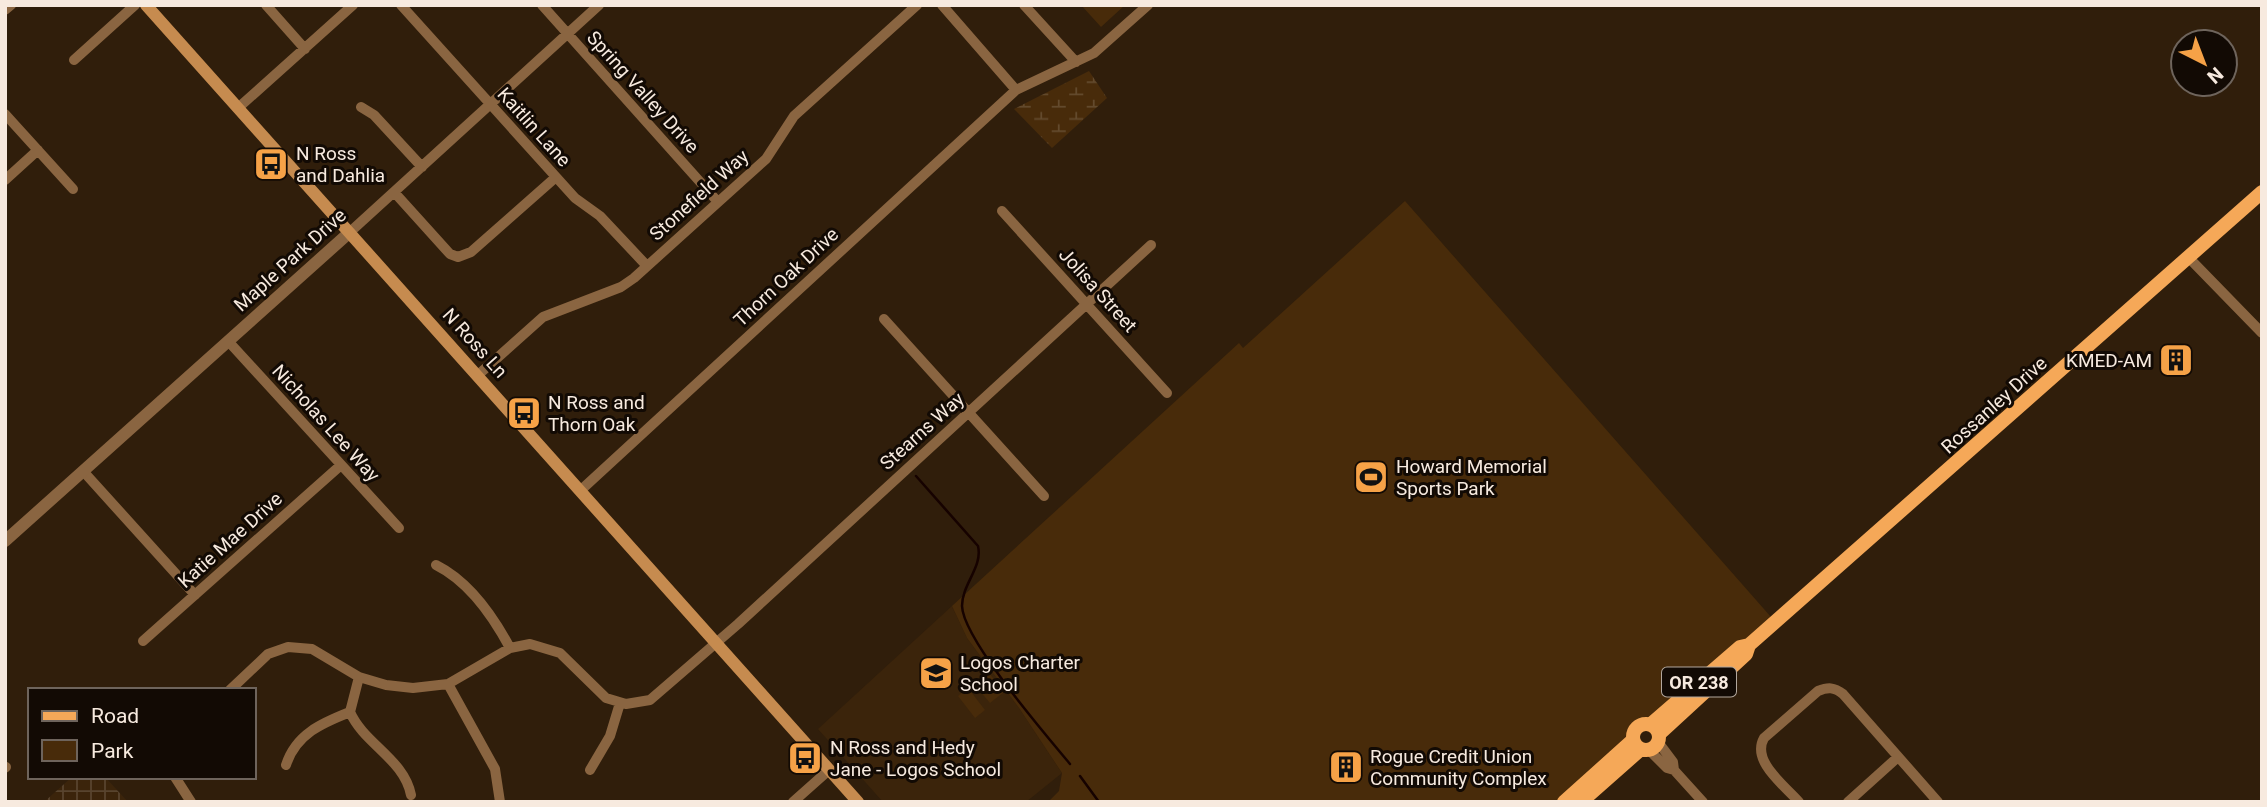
<svg xmlns="http://www.w3.org/2000/svg" width="2267" height="807" viewBox="0 0 2267 807" font-family="Roboto,sans-serif">
	<style>
		.built { fill: #3b240b }
		.industrial { fill: url(#industrial-grid) }
		.green { fill: #482b0a }
		.wetland { fill: url(#wetland-marsh) }
		.lines { fill: none; stroke-linecap: round; stroke-linejoin: round }
		.stream { stroke: #160200; stroke-width: 2.5 }
		.minor { stroke: #8a6541; stroke-width: 10 }
		.tertiary { stroke: #8a6541; stroke-width: 12 }
		.secondary { stroke: #c68b4f; stroke-width: 12 }
		.primary { stroke: #f5a858; stroke-width: 14 }
		.labels { text-anchor: middle; dominant-baseline: central; stroke-width: 6; stroke-linejoin: round; paint-order: stroke }
		.shield { fill: #120a04; stroke: #b2a79d; stroke-width: 2 }
		.shield-label { font-size: 18px; font-weight: bold; fill: #f7eadf }
		.street-label { font-size: 19px; fill: #f7eadf; stroke: #120a04 }
		.poi-label { font-size: 19px; fill: #f7eadf; stroke: #120a04; text-anchor: start }
	</style>
	<defs>
		<pattern id="industrial-grid" width="8" height="8" patternUnits="userSpaceOnUse" patternTransform="scale(1.75)"><rect width="8" height="8" fill="#3b240b"/><path d="M0 4h8M4 0v8" fill="none" stroke="#58442e"/></pattern>
		<pattern id="wetland-marsh" width="20" height="14" patternUnits="userSpaceOnUse" patternTransform="scale(1.75)"><rect width="20" height="14" fill="#482b0a"/><path d="M1 5h8M5 5V1M11 12h8M15 12V8" fill="none" stroke="#634a2d"/></pattern>
	</defs>
	<rect width="100%" height="100%" fill="#301e0b"/>
	<path class="built" d="M952 606 967 638 1019 708 1062 773 1026 802H883L818 729Z"/>
	<path class="industrial" d="M72 777H105L128 802H44Z"/>
	<path class="green" d="M1081 5H1125L1101 27Z
		M1405 201 1771 617 1559 802H1048L1059 791 1062 773 1019 708 967 638 952 606 1239 343 1243 348Z
		M989 673 1004 692 990 703 974 684Z
		M968 688 985 710 975 718 958 696Z"/>
	<path class="wetland" d="M1089 71 1107 98 1052 148 1014 109Z"/>
	<g class="lines">
		<path class="stream" d="M916 476 978 546C983 567 962 584 962 606 963 639 1046 735 1070 764
			M1080 776 1099 802"/>
		<path class="minor" d="M266 5 305 49
			M401 5 575 198 600 216 647 266
			M542 5 718 202
			M942 5 1016 90
			M1024 5 1076 62
			M5 10 11 5
			M74 60 135 5
			M361 107 374 115 422 167
			M238 108 353 5
			M5 114 73 189
			M5 180 38 150
			M394 192 450 254 458 257 471 252 556 177
			M1002 211 1167 393
			M350 232 599 5
			M2189 258 2262 333
			M884 319 1044 496
			M228 341 399 528
			M478 375 543 317 621 287 634 278 766 159 794 116 917 5
			M83 471 195 595
			M581 490 1016 90 1094 53 1148 5
			M436 565C470 582 493 616 510 648
			M143 641 341 465
			M448 684 495 769 500 802
			M230 690 268 654 288 647 312 649 359 677 386 685 413 688 448 684 510 648 530 644 560 653 606 698 626 704 650 700 738 624 1151 245
			M350 712C364 744 404 759 411 795
			M1658 742 1673 762 1674 770 1703 802
			M1649 750 1667 768 1674 770
			M286 765C296 734 322 723 350 712L359 677
			M5 768 6 767
			M590 770 610 736 620 703
			M175 777 191 802
			M793 802 829 770
			M1799 802C1784 785 1751 761 1764 738L1818 691C1828 687 1834 687 1843 694L1938 802
			M1848 802 1898 757"/>
		<path class="tertiary" d="M5 541 350 232"/>
		<path class="secondary" d="M146 5 858 802"/>
		<path class="primary" d="M1633 737a13 13 0 1 1 26 0a13 13 0 1 1-26 0Z
			M1651 724 1740 647 1749 645
			M1659 734 1746 654 1749 645 2262 192
			M1564 802 1633 740
			M1581 802 1641 749"/>
	</g>
	<defs>
		<g id="bus-square" transform="scale(1.75)"><rect x="-9" y="-9" width="18" height="18" rx="4" fill="#f6a247" stroke="#120a04"/><path d="M-5-6H5V4H4V6H2V4H-2V6H-4V4H-5ZM-3.5-4V0h7V-4ZM-3.5 1.2v1.5H-2V1.2ZM2 1.2v1.5H3.5V1.2Z" fill="#111"/></g>
		<g id="building-square" transform="scale(1.75)"><rect x="-9" y="-9" width="18" height="18" rx="4" fill="#f6a247" stroke="#120a04"/><path d="M-4-6H4V6H1V3H-1V6H-4ZM-2.5-4.3h1.7v1.8h-1.7ZM.8-4.3h1.7v1.8H.8ZM-2.5-1h1.7V.8h-1.7ZM.8-1h1.7V.8H.8Z" fill="#111"/></g>
		<g id="stadium-square" transform="scale(1.75)"><rect x="-9" y="-9" width="18" height="18" rx="4" fill="#f6a247" stroke="#120a04"/><path d="M0-5a6.5 5 0 1 0 0 10a6.5 5 0 1 0 0-10ZM-3.5-1.8h7v3.6h-7Z" fill="#111"/></g>
		<g id="school-square" transform="scale(1.75)"><rect x="-9" y="-9" width="18" height="18" rx="4" fill="#f6a247" stroke="#120a04"/><path d="M0-5L7-2L0 1L-7-2ZM-4 1L0 2.5L4 1V4Q0 6-4 4Z" fill="#111"/></g>
	</defs>
	<g fill-rule="evenodd">
		<use href="#bus-square" x="271" y="164"/>
		<use href="#building-square" x="2176" y="360"/>
		<use href="#bus-square" x="524" y="413"/>
		<use href="#stadium-square" x="1371" y="477"/>
		<use href="#school-square" x="936" y="673"/>
		<use href="#bus-square" x="805" y="758"/>
		<use href="#building-square" x="1346" y="767"/>
	</g>
	<g class="labels">
		<rect class="shield" x="1662" y="667.5" width="74" height="29" rx="5"/>
		<g class="shield-label">
			<text x="1699" y="682">OR 238</text>
		</g>
		<g class="street-label">
			<text transform="translate(643 92) rotate(48)">Spring Valley Drive</text>
			<text transform="translate(534 127) rotate(48)">Kaitlin Lane</text>
			<text transform="translate(699 195) rotate(-42)">Stonefield Way</text>
			<text transform="translate(290 260) rotate(-42)">Maple Park Drive</text>
			<text transform="translate(786 277) rotate(-43)">Thorn Oak Drive</text>
			<text transform="translate(1098 290) rotate(48)">Jolisa Street</text>
			<text transform="translate(475 343) rotate(48)">N Ross Ln</text>
			<text transform="translate(1994 405) rotate(-42)">Rossanley Drive</text>
			<text transform="translate(326 423) rotate(48)">Nicholas Lee Way</text>
			<text transform="translate(922 431) rotate(-42)">Stearns Way</text>
			<text transform="translate(230 540) rotate(-42)">Katie Mae Drive</text>
		</g>
		<g class="poi-label">
			<text x="296" y="153">N Ross<tspan x="296" dy="22">and Dahlia</tspan></text>
			<text x="2152" y="360" text-anchor="end">KMED-AM</text>
			<text x="548" y="402">N Ross and<tspan x="548" dy="22">Thorn Oak</tspan></text>
			<text x="1396" y="466">Howard Memorial<tspan x="1396" dy="22">Sports Park</tspan></text>
			<text x="960" y="662">Logos Charter<tspan x="960" dy="22">School</tspan></text>
			<text x="830" y="747">N Ross and Hedy<tspan x="830" dy="22">Jane - Logos School</tspan></text>
			<text x="1370" y="756">Rogue Credit Union<tspan x="1370" dy="22">Community Complex</tspan></text>
		</g>
	</g>
	<rect width="2267" height="807" fill="none" stroke="#f7eadf" stroke-width="14"/>
	<rect x="28" y="688" width="228" height="91" fill="#120a04" stroke="#6e645c" stroke-width="2"/>
	<rect x="42" y="711" width="35" height="10" fill="#f5a858" stroke="#6e645c" stroke-width="2"/>
	<text x="91" y="723" font-size="21" fill="#f7eadf">Road</text>
	<rect x="42" y="740" width="35" height="21" fill="#482b0a" stroke="#6e645c" stroke-width="2"/>
	<text x="91" y="758" font-size="21" fill="#f7eadf">Park</text>
	<g transform="translate(2204 63) rotate(138)"><circle r="33" fill="#120a04" stroke="#6e645c" stroke-width="2"/>
	<path d="M0-5L12 26L0 18L-12 26Z" fill="#f6a247"/>
	<text y="-10" font-size="19" font-weight="bold" text-anchor="middle" fill="#f7eadf">N</text>
	</g>
</svg>
